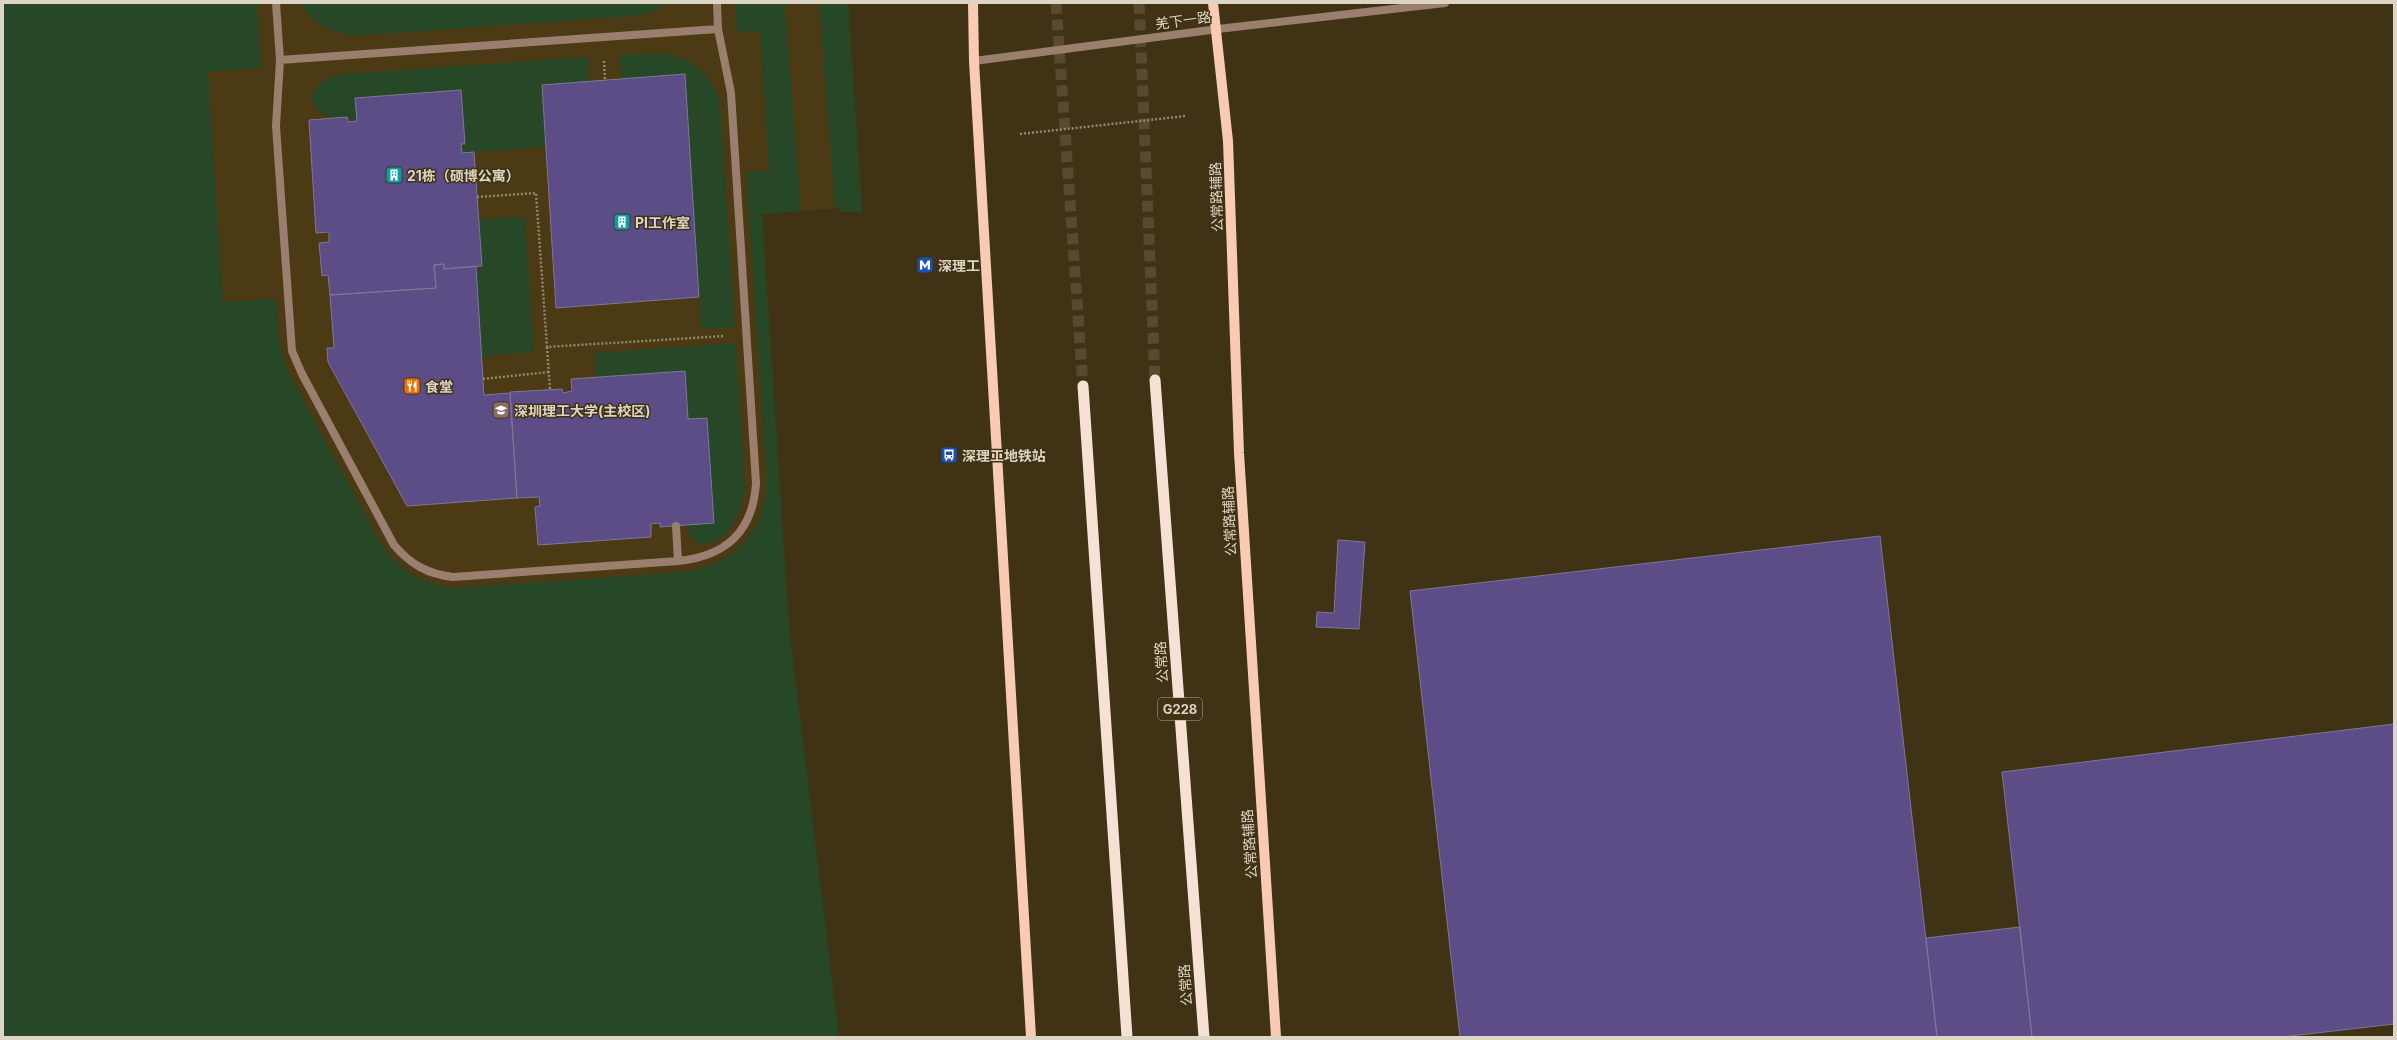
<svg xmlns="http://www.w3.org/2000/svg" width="2397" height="1040" viewBox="0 0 2397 1040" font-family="Inter,'Noto Sans SC',sans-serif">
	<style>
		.built { fill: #4b3a13 }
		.green { fill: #274827 }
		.building { fill: #5c4d86; stroke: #7e7797 }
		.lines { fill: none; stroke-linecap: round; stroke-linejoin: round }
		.trunk-tunnel { stroke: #584a2e; stroke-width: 11; stroke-dasharray: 11 5.5; stroke-linecap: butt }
		.path { stroke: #938871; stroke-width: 2.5; stroke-dasharray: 2 2; stroke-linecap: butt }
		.service { stroke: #9a7f6f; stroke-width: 8 }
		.tertiary { stroke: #9a7f6f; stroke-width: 8 }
		.primary { stroke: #f8cbb2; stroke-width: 10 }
		.trunk { stroke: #f7e0d4; stroke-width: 11 }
		.labels { text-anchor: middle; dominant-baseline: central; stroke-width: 3; stroke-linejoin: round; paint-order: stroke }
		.shield { fill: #403214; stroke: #aea48f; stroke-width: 1 }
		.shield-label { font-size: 13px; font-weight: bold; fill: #ddd5c4 }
		.street-label { font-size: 14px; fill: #ddd5c4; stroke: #403214 }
		.poi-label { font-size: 14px; font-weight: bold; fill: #ddd5c4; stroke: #403214; text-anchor: start }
	</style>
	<rect width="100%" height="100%" fill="#403214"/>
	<path class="built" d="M95 3H848L862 212H841L840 208 762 214 789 627 352 656Z"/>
	<path class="green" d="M3 3H257L261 68 208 72 223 302 276 299 279 340 286 368 381 544C400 572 426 586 460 588L692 571C739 560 764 531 767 483L746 172 769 170 760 31 737 32 735 3H785L801 211 762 214 789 627 839 1037H3Z
		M301 3H669L650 13 636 16 354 36C331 32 312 24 301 3Z
		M819 3H848L862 212H841L840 208H835Z
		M664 53C692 57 712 75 720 103L735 327 701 329 685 74 621 79 620 55Z
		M587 57 589 81 542 85 546 147 462 153 461 144H465L461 90 355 98 357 121 348 122 347 117C331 118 320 117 312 102 312 84 328 78 344 74Z
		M525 217 534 352 482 356 476 266 482 265 479 219Z
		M736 343 745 493C739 515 727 544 700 545L689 536 687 525 714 523 707 418 688 419 685 372 596 377 595 353Z"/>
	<path class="building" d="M685 74 699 297 556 308 542 85Z
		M461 90 465 144H461L462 153 474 152 482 266 444 269V264L434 265 436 288 330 295 328 275 322 276 319 243 329 242V232L316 233 309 120 347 117 348 122 357 121 355 98Z
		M444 264V269L476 266 484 395 510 393 517 498 407 506 328 362 327 348H334L330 295 436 288 434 265Z
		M685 371 688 419 707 418 714 523 660 527V523L651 524V537L538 545 535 507 540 506 539 497 517 498 510 392 562 389 563 393 572 391 571 379Z
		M1880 536 1937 1037H1460L1410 591Z
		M1338 540 1365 542 1359 629 1316 627 1317 612 1334 613Z
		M2394 724V1024L2282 1037H2032L2002 772Z
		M2020 927 2032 1037H1937L1926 938Z"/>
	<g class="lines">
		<path class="trunk-tunnel" d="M1056 3 1083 386
			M1139 3 1155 380"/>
		<path class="path" d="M604 61 605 80
			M1020 134 1186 116
			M477 197 536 193 547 347 724 336
			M547 347 550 390
			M483 379 549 372"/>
		<path class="service" d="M276 3 280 60 276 126 292 351 302 374 394 545C411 565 428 574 453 577L678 561C726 556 753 532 756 483L731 93 718 29 717 3
			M280 60 718 29
			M676 526 678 561"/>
		<path class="tertiary" d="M974 61 1218 29 1445 3"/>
		<path class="primary" d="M973 3 974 61 1031 1037
			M1213 3 1228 141 1239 453 1276 1037"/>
		<path class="trunk" d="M1155 380 1204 1037
			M1083 386 1127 1037"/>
	</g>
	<defs>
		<g id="building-square" transform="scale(0.9)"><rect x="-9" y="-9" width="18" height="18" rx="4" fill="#0f9aa8" stroke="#403214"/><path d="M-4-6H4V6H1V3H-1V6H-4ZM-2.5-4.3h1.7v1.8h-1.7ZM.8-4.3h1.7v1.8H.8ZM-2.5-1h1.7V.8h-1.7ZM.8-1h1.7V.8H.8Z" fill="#fff"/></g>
		<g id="metro-square" transform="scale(0.9)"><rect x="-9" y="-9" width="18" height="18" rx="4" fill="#1a4fb4" stroke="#403214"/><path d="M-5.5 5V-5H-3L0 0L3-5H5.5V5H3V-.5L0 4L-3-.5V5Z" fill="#fff"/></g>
		<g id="restaurant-square" transform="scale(0.9)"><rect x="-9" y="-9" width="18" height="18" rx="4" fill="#e8710a" stroke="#403214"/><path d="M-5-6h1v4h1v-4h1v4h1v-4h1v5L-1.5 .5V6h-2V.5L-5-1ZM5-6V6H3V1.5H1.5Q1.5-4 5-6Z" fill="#fff"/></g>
		<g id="university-square" transform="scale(0.9)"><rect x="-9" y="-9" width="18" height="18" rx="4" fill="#8d6e63" stroke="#403214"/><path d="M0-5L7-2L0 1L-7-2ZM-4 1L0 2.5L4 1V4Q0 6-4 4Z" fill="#fff"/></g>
		<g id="bus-square" transform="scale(0.9)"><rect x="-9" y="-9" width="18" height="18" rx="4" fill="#1a4fb4" stroke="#403214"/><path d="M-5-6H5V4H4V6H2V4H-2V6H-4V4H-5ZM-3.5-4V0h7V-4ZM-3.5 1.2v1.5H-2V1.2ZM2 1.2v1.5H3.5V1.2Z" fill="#fff"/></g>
	</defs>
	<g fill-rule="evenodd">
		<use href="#building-square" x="394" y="175"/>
		<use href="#building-square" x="622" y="222"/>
		<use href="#metro-square" x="925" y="265"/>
		<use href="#restaurant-square" x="412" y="386"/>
		<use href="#university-square" x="501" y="410"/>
		<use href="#bus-square" x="949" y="455"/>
	</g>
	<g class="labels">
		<rect class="shield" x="1158" y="698" width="44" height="22" rx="3"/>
		<g class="shield-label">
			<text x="1180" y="709">G228</text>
		</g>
		<g class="street-label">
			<text transform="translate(1183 20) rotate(-8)">羌下一路</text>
			<text transform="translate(1216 197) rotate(-92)">公常路辅路</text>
			<text transform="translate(1229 521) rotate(-93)">公常路辅路</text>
			<text transform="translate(1161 662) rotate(-94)">公常路</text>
			<text transform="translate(1249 844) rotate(-94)">公常路辅路</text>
			<text transform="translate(1185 985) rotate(-94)">公常路</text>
		</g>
		<g class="poi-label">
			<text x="407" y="175">21栋（硕博公寓）</text>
			<text x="635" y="222">PI工作室</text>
			<text x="938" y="265">深理工</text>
			<text x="425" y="386">食堂</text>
			<text x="514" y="410">深圳理工大学(主校区)</text>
			<text x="962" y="455">深理工地铁站</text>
		</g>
	</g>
	<rect width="2397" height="1040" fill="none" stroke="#ddd5c4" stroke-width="8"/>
</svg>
